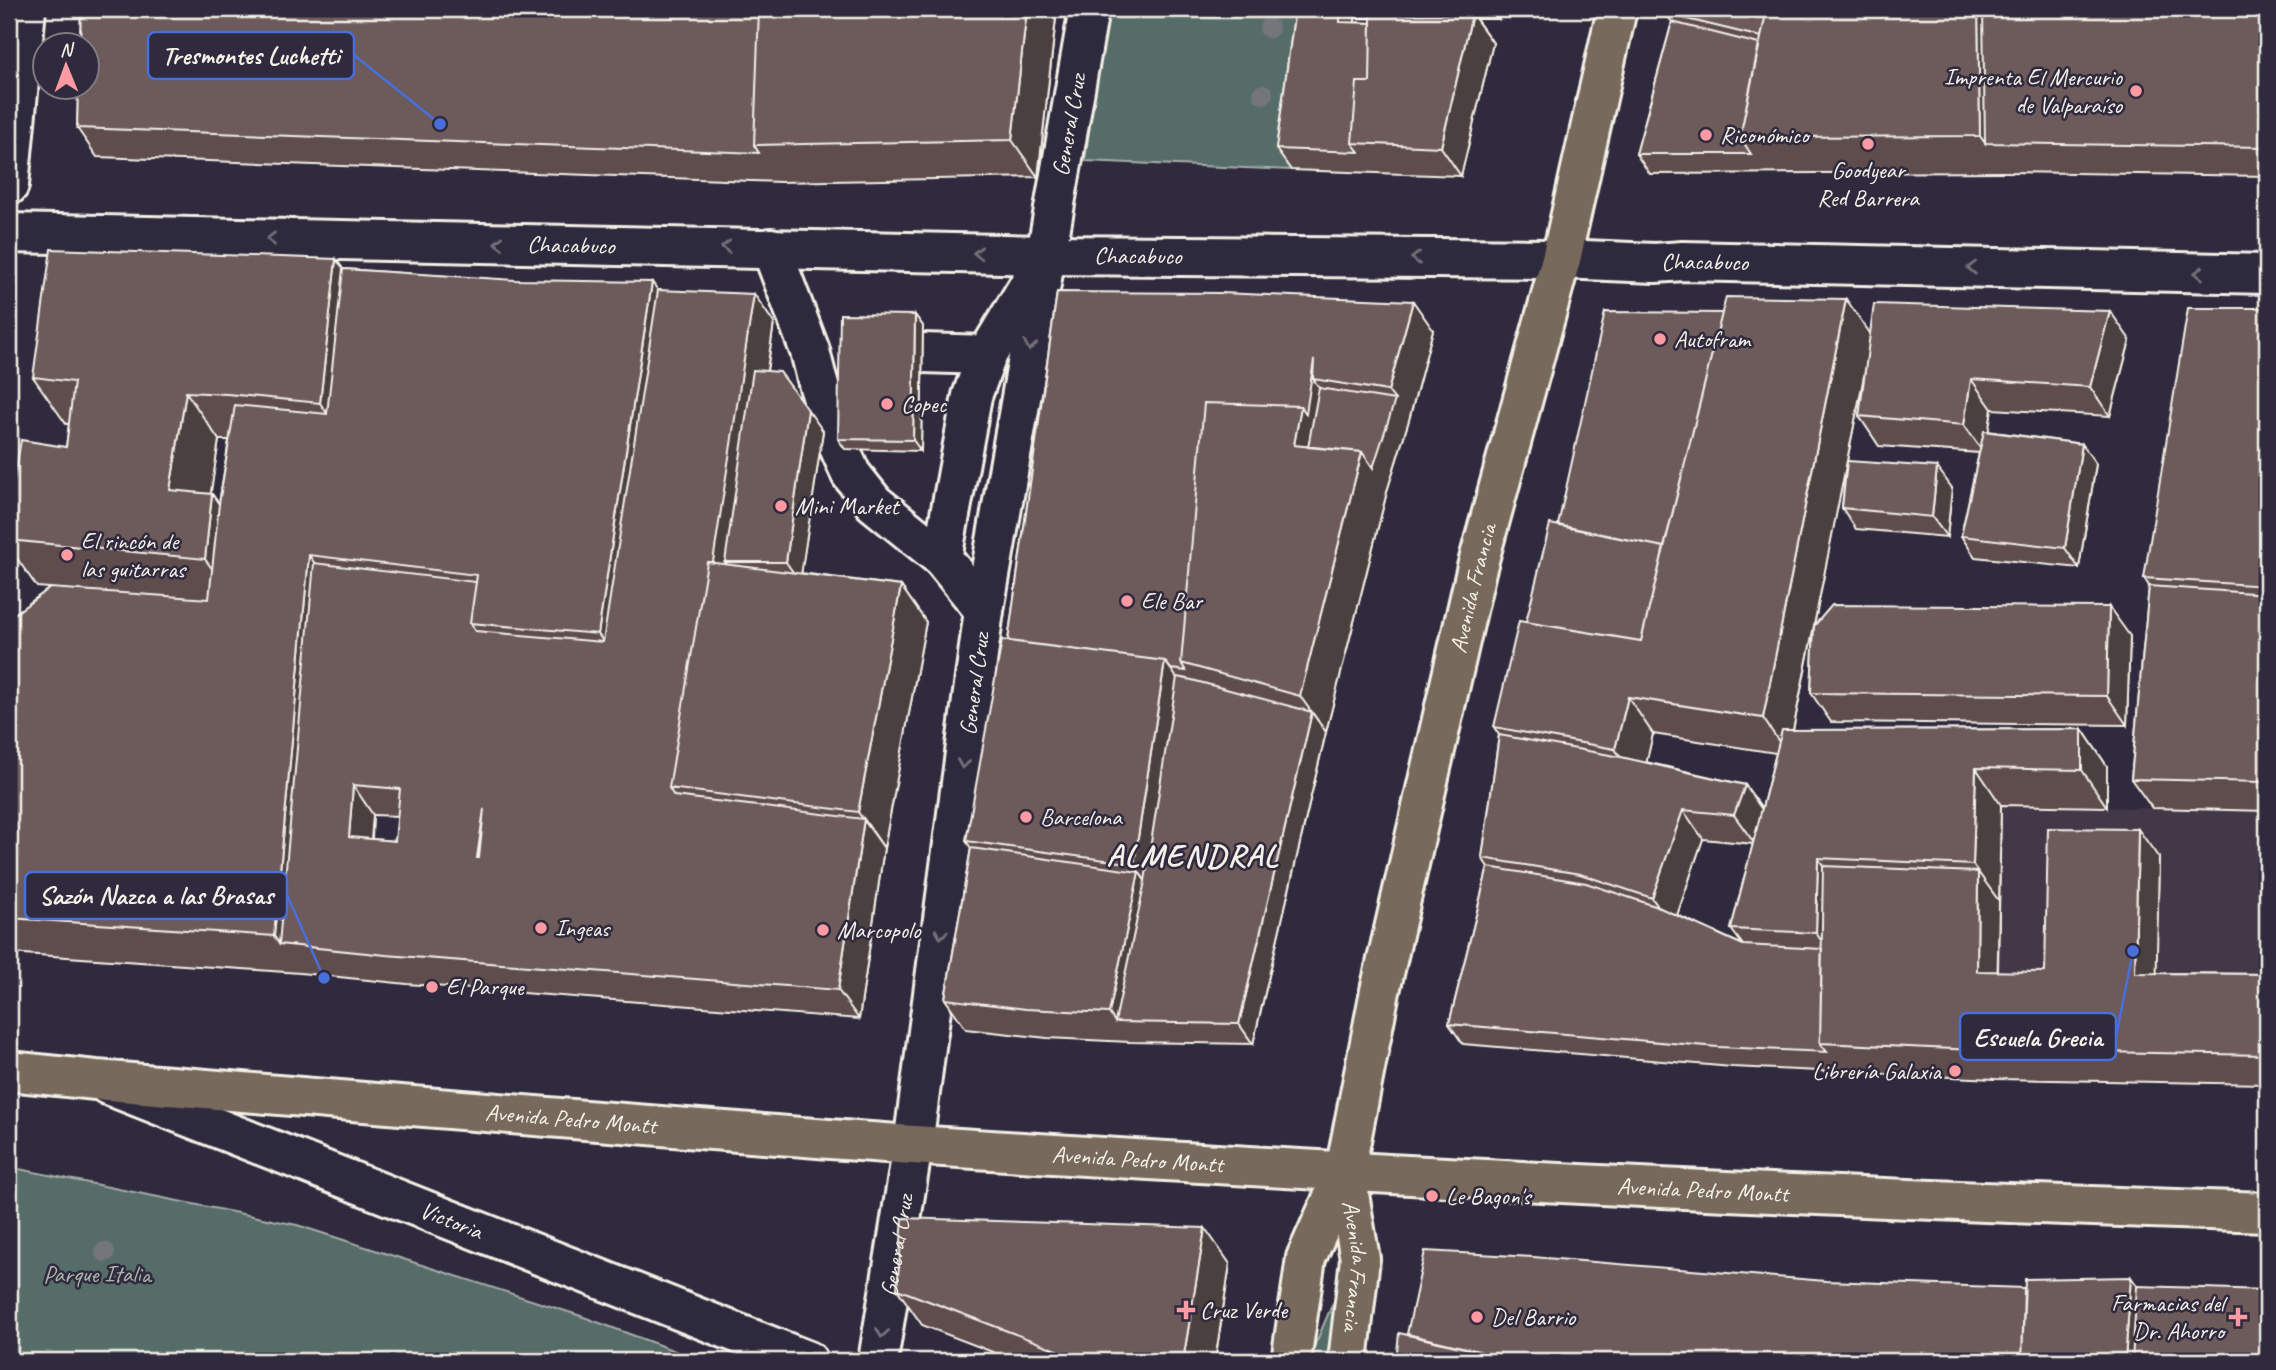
<svg xmlns="http://www.w3.org/2000/svg" width="2276" height="1370" viewBox="0 0 2276 1370" font-family="Caveat,sans-serif">
	<style>
		.built { fill: #423846 }
		.green { fill: #576c67; stroke: #a6aea8; stroke-width: 2 }
		.lines { fill: none; stroke-linecap: round; stroke-linejoin: round }
		.minor-casing { stroke: #f4f1e8; stroke-width: 44 }
		.major-casing { stroke: #f4f1e8; stroke-width: 44 }
		.minor { stroke: #2f2a3d; stroke-width: 38 }
		.major { stroke: #77695c; stroke-width: 38 }
		.tree { fill: #74767b }
		.wall { fill: #5e4d4d; stroke: #f4f1e8; stroke-width: 2; fill-rule: evenodd }
		.shaded-wall { fill: #4c3f3f; stroke: #f4f1e8; stroke-width: 2 }
		.building { fill: #6d5a5a; stroke: #f4f1e8; stroke-width: 2; fill-rule: evenodd }
		.oneway { stroke: #747079 }
		.poi-dot { fill: #ff9aa2; stroke: #2f2a3d; stroke-width: 2.5 }
		.labels { text-anchor: middle; dominant-baseline: central; stroke-width: 5; stroke-linejoin: round; paint-order: stroke }
		.poi-label { font-size: 24px; fill: #f4f1e8; stroke: #2f2a3d; text-anchor: start }
		.street-label { font-size: 24px; fill: #f4f1e8; stroke: #2f2a3d }
		.park-label { font-size: 24px; fill: #adb5ae; stroke: #2f2a3d }
		.district-label { font-size: 32px; font-weight: bold; letter-spacing: 2px; fill: #f4f1e8; stroke: #2f2a3d }
		.leader { fill: none; stroke: #486fdb; stroke-width: 2.5 }
		.callout-dot { fill: #486fdb; stroke: #2f2a3d; stroke-width: 2.5 }
		.callout { fill: #2f2a3d; stroke: #486fdb; stroke-width: 2.5 }
		.callout-label { font-size: 26px; text-anchor: middle; font-weight: bold; fill: #f4f1e8 }
	</style>
	<rect width="100%" height="100%" fill="#2f2a3d"/>
	<filter id="ink" filterUnits="userSpaceOnUse"><feTurbulence type="fractalNoise" baseFrequency=".0143" numOctaves="2"/><feDisplacementMap in="SourceGraphic" scale="14" xChannelSelector="R" yChannelSelector="G"/><feConvolveMatrix kernelMatrix="1 2 1 2 8 2 1 2 1" color-interpolation-filters="sRGB"/></filter>
	<g filter="url(#ink)">
		<path class="built" d="M2001 805 2267 811V1084L1996 1079Z"/>
		<path class="green" d="M1105 9H1312L1291 170 1085 161Z
			M9 1167 297 1225 581 1316 702 1361H9Z
			M1332 1305 1341 1361H1308Z"/>
		<g class="lines">
			<g class="minor-casing">
				<g id="minor">
					<path d="M9 185 26 9"/>
					<path id="s1" d="M9 233 1046 255 1561 259 1655 263 1683 261 2267 274"/>
					<path d="M771 248 810 351 818 383 836 440 851 474 874 503 942 558 984 610"/>
					<path d="M922 353 987 355 1035 275"/>
					<path d="M942 558 972 396 987 355"/>
					<path id="s2" d="M108 1085 808 1361"/>
					<path id="s3" d="M878 1361 913 1145 984 610 1089 9"/>
				</g>
			</g>
			<g class="major-casing">
				<g id="major">
					<path id="s4" d="M9 1071 96 1080C369 1102 641 1126 914 1145 1365 1175 1816 1198 2267 1212"/>
					<path id="s5" d="M1345 1171 1360 1259 1348 1361"/>
					<path id="s6" d="M1291 1361 1306 1258 1345 1171 1380 991 1476 571 1561 259 1617 9"/>
				</g>
			</g>
			<use href="#minor" class="minor"/>
			<use href="#major" class="major"/>
		</g>
		<g class="tree">
			<circle cx="1269" cy="28" r="10"/>
			<circle cx="1263" cy="94" r="10"/>
			<circle cx="105" cy="1252" r="10"/>
		</g>
		<path class="wall" d="M81 9H1057L1038 177 780 182 97 157 77 128Z
			M1295 9H1502L1499 19H1476L1493 43 1461 176 1291 170 1276 149ZM1355 18H1371V23L1355 22Z
			M2267 9V176L2006 172 1650 174 1636 154 1672 22 1666 14Z
			M336 259 343 269 658 290 774 323 767 371 823 431 801 573 901 586 926 622 884 848 859 1019 407 984 300 973 9 953V618L50 588 37 587 9 547V509L66 447 69 424H66L33 377ZM219 440H229L219 504 212 494 210 493ZM373 815 398 816 395 841 372 839Z
			M1057 292 1433 330 1409 420 1388 488 1326 732 1253 1044 1130 1042 1047 1038 966 1029 945 999 971 848 966 841 1008 641Z
			M2267 308V811L2152 808 2131 779 2149 586 2144 578Z
			M915 315 923 326 921 451 845 449 838 439Z
			M1870 333 2130 340 2110 416 1992 409 1988 431 2082 444 2096 464 2079 568 1975 557 1961 536 1979 453 1879 446 1859 416 1865 369 1847 461 1952 488 1947 537 1856 529 1842 508 1846 462 1814 626 2130 636 2127 725 1831 722 1811 693 1814 626 1793 730 2082 729 2107 766V807L2001 805 1998 972H2045L2159 858 2156 973 2267 974V1084L1995 1079 1732 1067 1463 1044 1449 1024 1488 867 1482 858 1499 735 1494 727 1526 622 1558 525ZM1653 734 1776 753 1762 808 1745 785 1646 762ZM1703 839 1753 844 1731 929 1743 945 1677 915Z
			M1230 1264 1215 1361H1016L922 1325 897 1289Z"/>
		<path class="shaded-wall" d="M1027 9H1057L1038 177 1012 140Z
			M1340 9H1348L1355 18 1354 42 1340 22Z
			M1493 9H1502L1499 19Z
			M1978 9H2003L1985 143 1980 136Z
			M1472 14 1493 43 1461 176 1441 147Z
			M336 259 369 306 353 451 320 403Z
			M652 282 678 319 624 671 598 634Z
			M754 294 774 323 738 562H725L736 577 675 789Z
			M1846 299 1872 336 1788 755 1763 718Z
			M1413 301 1433 330 1409 420 1388 488 1326 732 1300 696 1362 452 1395 400 1388 391Z
			M2110 311 2130 340 2110 416 2090 387Z
			M915 315 923 326 921 451 913 440Z
			M1314 360 1313 379 1332 406 1323 463 1294 445 1301 406Z
			M1971 379 1992 409 1985 454 1964 425Z
			M186 392 219 440 204 537 170 490Z
			M808 410 823 431 800 582 786 562Z
			M2082 444 2096 464 2079 568 2065 548Z
			M1937 467 1952 488 1947 537 1932 517Z
			M212 494 245 541 239 606 205 559Z
			M309 555 334 592 279 944 274 936Z
			M901 586 926 622 884 848 858 812Z
			M2109 607 2130 636 2127 725 2107 696Z
			M1165 661 1191 698 1159 901 1134 864Z
			M1628 697 1653 734 1641 786 1615 749Z
			M1312 712 1326 732 1253 1044 1239 1024Z
			M2082 729 2107 766V807L2082 770Z
			M2267 754V788L2263 782Z
			M1976 768 2001 805 1999 901 1973 865Z
			M353 785 373 815 369 866 349 837Z
			M1745 785 1765 814 1755 844 1734 815Z
			M1683 810 1703 839 1673 927 1652 898Z
			M864 819 884 848 859 1019 838 990Z
			M2138 829 2159 858 2156 1002 2135 973Z
			M1818 858 1843 895 1828 950 1816 933Z
			M1139 872 1159 901 1115 1022 1109 1013Z
			M1978 872 1999 901 1997 1001 1977 971Z
			M1205 1228 1230 1264 1215 1361H1183Z
			M2131 1277 2151 1306 2148 1361H2125Z"/>
		<path class="building" d="M81 9H759L754 145 759 153 77 128 78 88H88V46H80Z
			M759 9H1027L1012 140 754 145Z
			M1295 9H1340V22L1371 23 1370 82H1357L1352 143 1359 152 1276 149Z
			M1667 9H1767L1761 37 1666 14Z
			M1767 9H1978L1980 136 1740 137Z
			M1983 9H2267V147L1985 143Z
			M1472 14 1441 147 1352 143 1357 82H1370L1371 15Z
			M1672 22 1759 44 1740 137 1751 154H1636Z
			M51 249 336 259 320 403 227 394 186 392 170 490 212 494 205 559 9 540V509L21 440 66 447 74 382 33 377Z
			M343 269 515 280 652 282 598 634 470 623 477 575 309 555 274 936 9 918V618L50 588 209 599 219 504 235 405 327 414Z
			M658 290 754 294 713 562H707L669 788 674 796 864 819 838 990 386 955 279 944 314 563 476 582 470 623 475 631 603 642ZM353 785 400 789 395 841 349 837ZM484 809 479 858H477Z
			M1057 292 1221 293 1413 301 1388 391 1313 379 1314 360 1306 414 1301 406 1204 403 1181 663 1186 671 1171 669 1165 661 1008 641Z
			M1726 297 1846 299 1763 718 1628 697 1615 749 1494 727 1519 621 1641 641Z
			M1874 304 2110 311 2090 387 1971 379 1964 425 1859 416Z
			M2188 308H2267V586L2144 578Z
			M1605 312 1722 313 1664 547 1558 525Z
			M840 314 915 315 913 440 838 439Z
			M753 370 780 372 808 410 786 562H725Z
			M1319 388 1395 400 1373 468 1362 452 1308 447Z
			M1204 403 1301 406 1294 445 1362 452 1300 696 1181 663Z
			M1984 431 2082 444 2065 548 1961 536Z
			M1847 461 1937 467 1932 517 1842 508Z
			M1550 524 1664 547 1641 641 1526 622Z
			M707 562 901 586 858 812 669 788Z
			M2149 586 2267 594V754L2263 782 2131 779Z
			M1832 605 2109 607 2107 696 1811 693 1814 626Z
			M1002 640 1165 661 1134 864 966 841Z
			M1177 677 1192 680 1312 712 1239 1024 1115 1022 1145 881Z
			M2082 729V770L1976 768 1973 865 1818 858 1816 933 1731 929 1782 730Z
			M1499 735 1621 757 1745 785 1734 815 1683 810 1652 898 1580 874 1482 858Z
			M2048 828 2138 829 2135 973 2267 974V1055L1975 1050 1820 1043 1823 866 1978 872 1977 971 2045 972Z
			M971 848 1139 872 1109 1013 1026 1009 945 999Z
			M1488 867 1586 883 1658 907 1743 945 1822 949 1820 1043 1827 1052 1718 1047 1449 1024Z
			M903 1218 1205 1228 1183 1361H1086L897 1289Z
			M1425 1251 1533 1257 1826 1281 2024 1288 2022 1361H1507L1504 1357 1407 1334Z
			M2131 1277 2125 1361H2022L2025 1279Z
			M2137 1286 2267 1290V1361H2132Z
			M1399 1333 1504 1357 1502 1361H1396Z"/>
		<defs><path id="oneway-chevron" d="M-2-3.5L2.5 0L-2 3.5" fill="none" stroke-width="1.6" stroke-linecap="round" stroke-linejoin="round" transform="scale(1.75)"/></defs>
		<g class="oneway">
			<use href="#oneway-chevron" transform="translate(271 239) rotate(-179)"/>
			<use href="#oneway-chevron" transform="translate(499 243) rotate(-179)"/>
			<use href="#oneway-chevron" transform="translate(726 247) rotate(-179)"/>
			<use href="#oneway-chevron" transform="translate(978 253) rotate(-179)"/>
			<use href="#oneway-chevron" transform="translate(1416 258) rotate(-180)"/>
			<use href="#oneway-chevron" transform="translate(1972 268) rotate(-179)"/>
			<use href="#oneway-chevron" transform="translate(2199 273) rotate(-179)"/>
			<use href="#oneway-chevron" transform="translate(1030 346) rotate(100)"/>
			<use href="#oneway-chevron" transform="translate(963 764) rotate(98)"/>
			<use href="#oneway-chevron" transform="translate(941 934) rotate(97)"/>
			<use href="#oneway-chevron" transform="translate(882 1333) rotate(99)"/>
		</g>
	</g>
	<g class="poi-dot">
		<circle cx="2136" cy="91" r="7"/>
		<circle cx="1706" cy="135" r="7"/>
		<circle cx="1868" cy="144" r="7"/>
		<circle cx="1660" cy="339" r="7"/>
		<circle cx="887" cy="404" r="7"/>
		<circle cx="781" cy="506" r="7"/>
		<circle cx="67" cy="555" r="7"/>
		<circle cx="1127" cy="601" r="7"/>
		<circle cx="1026" cy="817" r="7"/>
		<circle cx="541" cy="928" r="7"/>
		<circle cx="823" cy="930" r="7"/>
		<circle cx="432" cy="987" r="7"/>
		<circle cx="1955" cy="1071" r="7"/>
		<circle cx="1432" cy="1196" r="7"/>
		<path d="M1182.5 1299.5h7v7h7v7h-7v7h-7v-7h-7v-7h7z"/>
		<circle cx="1477" cy="1317" r="7"/>
		<path d="M2234.5 1306.5h7v7h7v7h-7v7h-7v-7h-7v-7h7z"/>
	</g>
	<g class="labels">
		<g class="poi-label">
			<text x="2122" y="77" text-anchor="end">Imprenta El Mercurio<tspan x="2122" dy="28">de Valparaíso</tspan></text>
			<text x="1720" y="135">Riconómico</text>
			<text x="1868" y="170" text-anchor="middle">Goodyear<tspan x="1868" dy="28">Red Barrera</tspan></text>
			<text x="1674" y="339">Autofram</text>
			<text x="901" y="404">Copec</text>
			<text x="795" y="506">Mini Market</text>
			<text x="81" y="541">El rincón de<tspan x="81" dy="28">las guitarras</tspan></text>
			<text x="1141" y="601">Ele Bar</text>
			<text x="1040" y="817">Barcelona</text>
			<text x="555" y="928">Ingeas</text>
			<text x="837" y="930">Marcopolo</text>
			<text x="446" y="987">El Parque</text>
			<text x="1941" y="1071" text-anchor="end">Librería Galaxia</text>
			<text x="1446" y="1196">Le Bagon's</text>
			<text x="2224" y="1303" text-anchor="end">Farmacias del<tspan x="2224" dy="28">Dr. Ahorro</tspan></text>
			<text x="1200" y="1310">Cruz Verde</text>
			<text x="1491" y="1317">Del Barrio</text>
		</g>
		<g class="street-label">
			<text stroke="none"><textPath href="#s3" startOffset="1251">General Cruz</textPath></text>
			<text stroke="none"><textPath href="#s1" startOffset="562">Chacabuco</textPath></text>
			<text stroke="none"><textPath href="#s1" startOffset="1129">Chacabuco</textPath></text>
			<text stroke="none"><textPath href="#s1" startOffset="1696">Chacabuco</textPath></text>
			<text stroke="none"><textPath href="#s6" startOffset="796">Avenida Francia</textPath></text>
			<text stroke="none"><textPath href="#s3" startOffset="684">General Cruz</textPath></text>
			<text stroke="none"><textPath href="#s4" startOffset="564">Avenida Pedro Montt</textPath></text>
			<text stroke="none"><textPath href="#s4" startOffset="1132">Avenida Pedro Montt</textPath></text>
			<text stroke="none"><textPath href="#s4" startOffset="1698">Avenida Pedro Montt</textPath></text>
			<text stroke="none"><textPath href="#s2" startOffset="369">Victoria</textPath></text>
			<text stroke="none"><textPath href="#s3" startOffset="117">General Cruz</textPath></text>
			<text stroke="none"><textPath href="#s5" startOffset="96">Avenida Francia</textPath></text>
		</g>
		<g class="park-label">
			<text x="97" y="1274">Parque Italia</text>
		</g>
		<g class="district-label">
			<text x="1193" y="855">ALMENDRAL</text>
		</g>
	</g>
	<path class="leader" d="M440 124L354 55M324 978L287 895M2133 951L2116 1037"/>
	<g class="callout-dot">
		<circle cx="440" cy="124" r="7"/>
		<circle cx="324" cy="978" r="7"/>
		<circle cx="2133" cy="951" r="7"/>
	</g>
	<g class="callout">
		<rect x="148" y="32" width="206" height="47" rx="7"/>
		<rect x="25" y="872" width="262" height="47" rx="7"/>
		<rect x="1960" y="1013" width="156" height="47" rx="7"/>
	</g>
	<g class="callout-label">
		<text x="251" y="64">Tresmontes Luchetti</text>
		<text x="156" y="904">Sazón Nazca a las Brasas</text>
		<text x="2038" y="1046">Escuela Grecia</text>
	</g>
	<rect width="2276" height="1370" fill="none" stroke="#2f2a3d" stroke-width="35"/>
	<rect x="18" y="18" width="2241" height="1335" fill="none" stroke="#f4f1e8" stroke-width="2.5" filter="url(#ink)"/>
	<g transform="translate(66 66) rotate(359)"><circle r="33" fill="#2f2a3d" stroke="#7e7a81" stroke-width="2"/>
	<path d="M0-5L12 26L0 18L-12 26Z" fill="#ff9aa2"/>
	<text y="-10" font-size="19" font-weight="bold" text-anchor="middle" fill="#f4f1e8">N</text>
	</g>
</svg>
